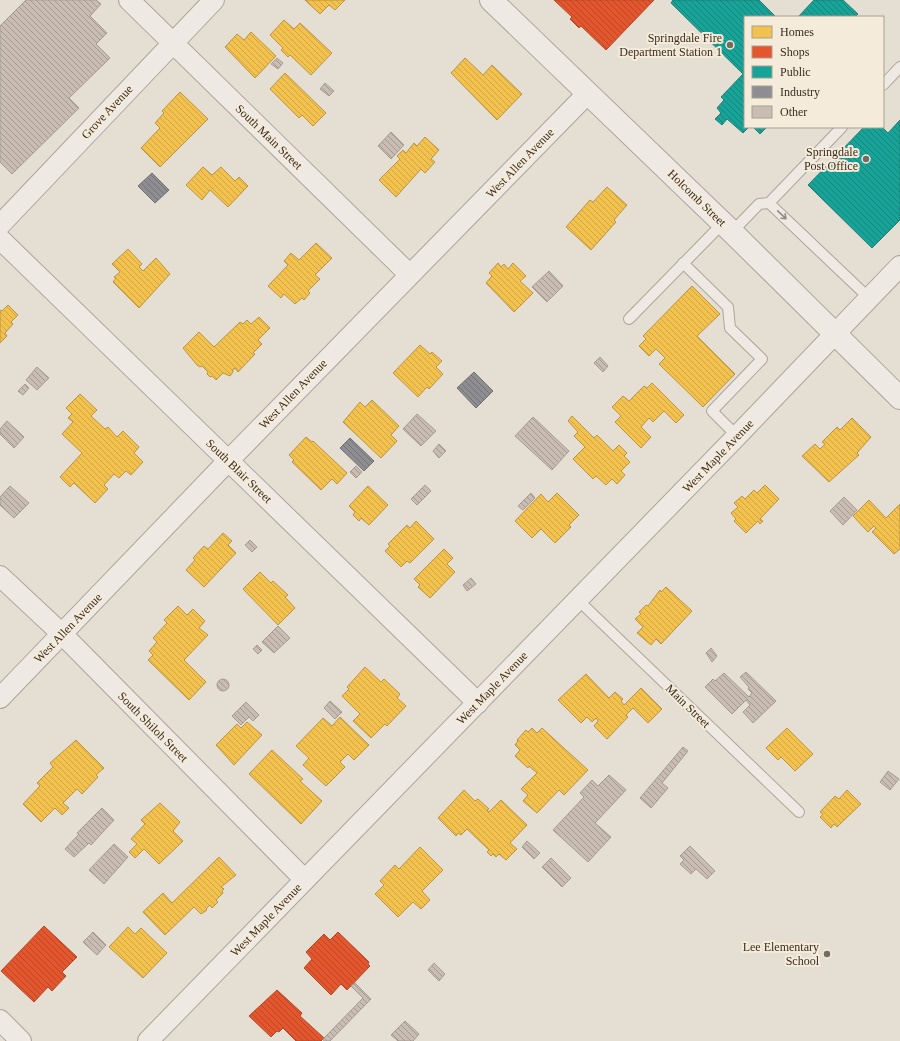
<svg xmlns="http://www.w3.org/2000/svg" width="900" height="1041" viewBox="0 0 900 1041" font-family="'Times New Roman',serif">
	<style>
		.homes { fill: url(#homes-back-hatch); stroke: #bb9441 }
		.shops { fill: url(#shops-back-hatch); stroke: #b14a2a }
		.public { fill: url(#public-back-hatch); stroke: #227f75 }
		.industry { fill: url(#industry-back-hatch); stroke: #747070 }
		.building { fill: url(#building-back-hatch); stroke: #a69b92 }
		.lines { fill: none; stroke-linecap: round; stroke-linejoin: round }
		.service-casing { stroke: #aba49b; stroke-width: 12 }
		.minor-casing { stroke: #aba49b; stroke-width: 22 }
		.tertiary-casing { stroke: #aba49b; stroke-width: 24 }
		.service { stroke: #eeeae3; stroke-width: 10 }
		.minor { stroke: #eeeae3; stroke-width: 20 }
		.tertiary { stroke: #eeeae3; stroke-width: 22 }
		.oneway { stroke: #948b82 }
		.poi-dot { fill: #766b60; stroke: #f4ebda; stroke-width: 1.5 }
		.labels { text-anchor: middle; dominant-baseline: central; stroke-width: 4; stroke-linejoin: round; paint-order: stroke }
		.poi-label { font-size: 12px; fill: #3b2c22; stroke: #f4ebda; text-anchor: end }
		.street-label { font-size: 12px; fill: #3b2c22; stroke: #f4ebda }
	</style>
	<defs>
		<pattern id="homes-back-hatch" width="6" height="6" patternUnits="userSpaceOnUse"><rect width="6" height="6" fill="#f2c14e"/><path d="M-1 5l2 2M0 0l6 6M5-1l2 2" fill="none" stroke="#d0a644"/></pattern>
		<pattern id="shops-back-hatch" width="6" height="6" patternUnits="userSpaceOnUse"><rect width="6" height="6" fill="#e4572e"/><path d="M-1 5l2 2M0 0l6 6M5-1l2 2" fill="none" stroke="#ba4827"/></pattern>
		<pattern id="public-back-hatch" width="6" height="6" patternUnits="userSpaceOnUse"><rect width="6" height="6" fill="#17a398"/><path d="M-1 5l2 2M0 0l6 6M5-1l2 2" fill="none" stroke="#16857c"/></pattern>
		<pattern id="industry-back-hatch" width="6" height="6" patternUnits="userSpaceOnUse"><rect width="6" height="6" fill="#8d8d92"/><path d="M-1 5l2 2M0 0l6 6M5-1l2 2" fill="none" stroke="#747377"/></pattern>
		<pattern id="building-back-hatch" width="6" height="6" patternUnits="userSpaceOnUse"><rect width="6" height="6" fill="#c9bdb3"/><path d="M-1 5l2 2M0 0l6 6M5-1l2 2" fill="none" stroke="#a49a91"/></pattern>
	</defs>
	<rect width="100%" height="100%" fill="#e5dfd3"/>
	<path class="homes" d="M305 0H345L335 10 329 5 320 14Z
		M284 20 294 29 300 23 332 53 311 75 290 55 288 57 281 50 283 48 270 35Z
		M251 32 276 56 255 78 225 47 237 34 244 40Z
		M465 58 483 75 492 65 522 94 497 120 451 73Z
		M285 73 326 113 313 126 302 115 299 118 270 89Z
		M180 92 208 119 160 167 141 148 160 128 155 123 164 113 162 111Z
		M425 137 439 150 431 159 435 162 425 173 421 169 396 197 379 180 400 159 397 156 403 150 406 153 414 143 417 146Z
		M203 167 212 175 221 167 235 181 239 177 248 186 228 207 210 190 202 200 186 185Z
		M607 187 627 205 614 220 616 222 591 250 566 227 590 200 593 202Z
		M316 243 332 258 315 275 320 279 308 291 310 293 304 300 302 298 295 304 284 294 281 298 268 286 288 265 284 261 291 253 299 260Z
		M128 249 142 264 139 267 143 271 156 258 170 274 139 308 113 282 116 278 114 277 120 272 112 264Z
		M498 263 501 267 504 264 508 269 513 263 526 276 520 281 533 293 514 312 486 283 492 276 489 273Z
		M692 286 720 314 697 336 735 374 703 407 659 364 665 358 656 349 649 356 639 346 646 339 643 336Z
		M8 305 18 315 11 322 13 324 5 333 7 336 0 343V310L2 311Z
		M259 317 270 328 258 340 262 344 253 353 255 354 238 372 235 368 233 369V372L230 376 223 373 216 380 212 376 210 377 207 374 208 372 202 366 200 367 197 365 183 348 199 332 214 347 240 322 243 324 247 320 251 324Z
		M420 345 430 354 432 352 442 361 436 367 443 374 429 389 427 387 418 397 393 373Z
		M652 383 684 415 676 423 664 411 653 422 649 418 641 427 651 437 641 448 615 422 621 416 612 407 623 396 629 401 644 386 647 388Z
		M80 394 97 410 91 416 105 429 108 427 117 437 123 431 139 447 134 453 143 462 131 475 126 471 119 478 114 474 104 485 108 489 95 503 74 483 70 487 60 477 82 453 62 434 73 422 68 418 72 414 66 408Z
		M372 400 399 426 391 435 397 441 381 458 343 422 360 402 365 407Z
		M572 416 594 438 597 435 613 451 619 445 627 453 624 456 630 462 621 471 625 475 617 484 612 479 606 485 596 476 593 479 573 459 585 447 574 436 578 432 568 421Z
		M852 418 871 437 857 453 859 455 829 482 802 456 815 444 820 449 825 444 822 442 837 427 840 430Z
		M306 437 312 442 313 441 347 473 337 484 332 479 321 490 292 462 294 460 289 455Z
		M765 485 779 499 760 519 763 521 760 524 758 521 746 533 734 521 736 519 731 513 738 507 734 503 742 496 745 499 754 490 757 493Z
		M368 486 388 505 369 525 361 518 359 521 353 515 355 512 349 506Z
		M557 493 579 515 569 525 571 527 555 543 541 529 532 538 515 521 541 494 548 502Z
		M869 500 886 518 900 504V549L894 554 872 532 876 528 874 526 868 532 853 516Z
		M416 521 434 539 410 563 407 561 401 567 385 551 390 546 388 544 407 525 410 528Z
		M223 533 232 541 228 545 236 553 204 587 186 570 195 560 193 558 204 546 208 549Z
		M444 549 453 558 447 564 455 572 430 598 418 587 420 585 414 579Z
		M260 572 271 583 273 581 288 595 285 597 295 608 278 625 243 589Z
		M666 587 692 611 661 644 656 639 651 645 637 633 643 627 635 619 641 614 639 612 646 605 648 606 660 590 661 592Z
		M178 606 187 615 193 609 205 621 199 628 208 635 184 660 206 682 189 700 148 660 153 655 149 651 157 642 153 638 167 623 164 620Z
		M365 667 381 682 384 679 400 694 397 698 406 706 387 726 385 724 371 738 353 721 360 714 342 696 349 689 347 687Z
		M586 674 609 698 615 692 623 699 621 701 624 705 641 688 662 709 648 723 633 708 626 715 628 717 607 739 594 726 598 721 596 718 592 722 587 717 581 723 558 700Z
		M340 717 369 745 354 760 348 754 340 762 345 767 326 786 303 765 309 758 296 746 323 718 332 726Z
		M247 722 262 735 234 765 216 745 237 724 241 728Z
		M532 728 537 733 542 728 588 770 564 795 559 790 537 813 523 801 528 795 521 789 537 773 529 766 528 768 515 756 520 750 515 745 518 741 517 740 526 730 528 732Z
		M787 728 813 754 795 771 781 757 778 760 766 748Z
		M76 740 104 768 96 775 98 777 82 794 77 789 63 803 69 808 62 815 55 808 41 822 23 804 40 786 37 783 53 767 50 763Z
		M272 750 303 779 300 781 322 801 301 824 249 774Z
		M464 790 475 801 478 799 489 809 487 810 489 812 501 800 527 825 510 843 517 849 506 860 499 854 496 857 493 854 491 856 487 852 489 850 467 829 461 835 458 833 456 836 438 818Z
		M847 790 861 804 837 827 834 824 831 828 820 817 823 814 820 812 835 796 839 799Z
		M160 803 180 822 173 831 183 841 159 864 144 849 135 858 129 852 137 844 131 839 145 824 141 820Z
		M420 847 443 870 422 891 430 900 421 909 413 902 398 917 375 894 384 885 380 881 395 865 399 869Z
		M219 857 236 875 221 887 224 889 222 891 223 893 216 900 218 902 212 908 210 905 206 909 207 910 201 914 194 907 165 935 143 912 163 893 172 903Z
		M128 927 135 934 141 928 167 953 143 978 109 947Z"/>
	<path class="shops" d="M554 0H654L606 50 581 26 579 28 570 19 572 17Z
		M44 926 77 957 62 972 66 976 52 991 48 987 34 1002 1 971Z
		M338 932 369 962 368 964 370 966 347 990 341 984 331 995 304 968 312 959 306 952 324 934 330 940Z
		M277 990 302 1013 300 1016 324 1038 321 1041H296L283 1028 279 1032 277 1031 271 1037 249 1016Z"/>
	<path class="public" d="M673 0H759L776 17H745V127H749L743 133 727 119 722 125 715 119 721 113 717 108 724 100 721 97 743 74 671 3Z
		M814 0H843L858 14 855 17H798Z
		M900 120V220L872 248 808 185 864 127H882L888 133Z
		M753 127H767L760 134Z"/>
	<path class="industry" d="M152 173 169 190 155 203 138 186Z
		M474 372 493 391 476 408 457 388Z
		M350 438 374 461 364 471 340 448Z"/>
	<path class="building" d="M26 0H96L101 4 90 16 107 33 96 44 110 58 69 98 79 108 12 174 0 162V26Z
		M277 58 283 63 278 69 271 64Z
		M325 83 334 91 329 96 320 89Z
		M391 132 404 145 391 159 378 146Z
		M549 271 563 286 547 302 532 287Z
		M600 357 608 366 603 372 594 363Z
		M37 367 49 378 37 390 26 380Z
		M25 384 29 388 23 395 18 391Z
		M417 414 436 431 421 446 403 429Z
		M533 417 569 451 552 470 515 436Z
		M7 421 24 437 14 448 0 434V429Z
		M439 444 446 451 439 458 433 451Z
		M356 466 362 472 356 478 350 472Z
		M425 485 431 491 417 505 411 499Z
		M10 486 29 503 14 518 0 505V497Z
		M531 493 535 498 523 510 518 506Z
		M844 497 857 510 843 525 830 511Z
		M250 540 257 547 252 552 245 545Z
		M471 578 476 584 467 591 463 585Z
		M278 626 290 638 274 653 262 642Z
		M257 645 262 650 258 654 253 649Z
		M711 648 717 656 712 662 706 653Z
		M746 672 776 701 753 723 743 712 750 705 746 700 732 714 705 687 713 679 715 681 724 673 749 697 752 693 748 689 749 687 740 677Z
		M217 685a6 6 0 1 1 12 0a6 6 0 1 1-12 0Z
		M330 701 342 712 335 719 324 708Z
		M246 702 259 715 253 721 249 717 241 725 232 716Z
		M683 747 688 751 662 783 668 788 651 808 640 798Z
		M888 771 899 779 890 790 880 782Z
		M609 775 626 790 595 823 611 837 588 862 553 830 584 797 580 793 592 780 598 786Z
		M102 808 114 820 91 845 89 843 74 857 65 849 79 834 77 833Z
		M527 841 540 853 534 859 522 847Z
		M114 844 128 857 104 884 89 870Z
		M690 846 715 871 707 879 696 869 691 874 680 864 684 860 680 856Z
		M551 858 571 878 562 887 542 867Z
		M93 932 106 945 97 955 83 942Z
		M434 963 445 974 439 981 428 970Z
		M355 983 371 999 330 1041H324L323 1039 363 998 351 986Z
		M405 1021 419 1034 413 1041H398L391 1035Z"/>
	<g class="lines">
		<g class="service-casing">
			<path id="service" d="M883 85 900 67
				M769 203 842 127
				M732 232 759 204 769 203 870 299
				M683 263 728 307 730 328 762 359 712 411 737 436
				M629 319 723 223
				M578 600 799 812"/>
		</g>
		<g class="minor-casing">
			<path id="minor" d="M129 0 410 275
				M0 225 214 0
				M0 239 478 703
				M0 576 62 634 305 880
				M0 698 229 460 588 93
				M0 1020 21 1041
				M148 1041 737 436 900 266"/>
		</g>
		<g class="tertiary-casing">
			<path id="tertiary" d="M491 0 732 232 900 398"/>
		</g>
		<use href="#service" class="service"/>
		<use href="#minor" class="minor"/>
		<use href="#tertiary" class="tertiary"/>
	</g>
	<defs><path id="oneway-shaft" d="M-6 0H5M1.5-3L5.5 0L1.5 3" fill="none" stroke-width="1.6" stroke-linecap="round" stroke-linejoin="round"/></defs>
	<use class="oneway" href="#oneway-shaft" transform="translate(782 215) rotate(43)"/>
	<g class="poi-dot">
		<circle cx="730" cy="45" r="4"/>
		<circle cx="866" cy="159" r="4"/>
		<circle cx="827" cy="954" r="4"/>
	</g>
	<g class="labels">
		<g class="poi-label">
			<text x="722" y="38">Springdale Fire<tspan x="722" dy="14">Department Station 1</tspan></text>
			<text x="858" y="152">Springdale<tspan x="858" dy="14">Post Office</tspan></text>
			<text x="819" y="947">Lee Elementary<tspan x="819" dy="14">School</tspan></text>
		</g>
		<g class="street-label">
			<text transform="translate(107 112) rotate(-47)">Grove Avenue</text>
			<text transform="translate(269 137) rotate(44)">South Main Street</text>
			<text transform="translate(520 163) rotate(-46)">West Allen Avenue</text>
			<text transform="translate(697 198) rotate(44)">Holcomb Street</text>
			<text transform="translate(293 394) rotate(-46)">West Allen Avenue</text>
			<text transform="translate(718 456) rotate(-46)">West Maple Avenue</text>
			<text transform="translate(239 471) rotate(44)">South Blair Street</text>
			<text transform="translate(68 628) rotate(-46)">West Allen Avenue</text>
			<text transform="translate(492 688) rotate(-46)">West Maple Avenue</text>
			<text transform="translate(688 706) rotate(44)">Main Street</text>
			<text transform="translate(153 727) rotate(45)">South Shiloh Street</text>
			<text transform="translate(266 920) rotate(-46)">West Maple Avenue</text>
		</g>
	</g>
	<rect x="744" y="16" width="140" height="112" fill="#f4ebda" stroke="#aa9f90"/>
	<rect x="752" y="26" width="20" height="12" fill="#f2c14e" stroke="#aa9f90"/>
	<text x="780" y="36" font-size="12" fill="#3b2c22">Homes</text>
	<rect x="752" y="46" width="20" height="12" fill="#e4572e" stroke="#aa9f90"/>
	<text x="780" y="56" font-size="12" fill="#3b2c22">Shops</text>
	<rect x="752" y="66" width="20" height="12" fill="#17a398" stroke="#aa9f90"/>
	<text x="780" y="76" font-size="12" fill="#3b2c22">Public</text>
	<rect x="752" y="86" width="20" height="12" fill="#8d8d92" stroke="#aa9f90"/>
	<text x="780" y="96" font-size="12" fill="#3b2c22">Industry</text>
	<rect x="752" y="106" width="20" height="12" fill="#c9bdb3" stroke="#aa9f90"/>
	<text x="780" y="116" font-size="12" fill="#3b2c22">Other</text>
</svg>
